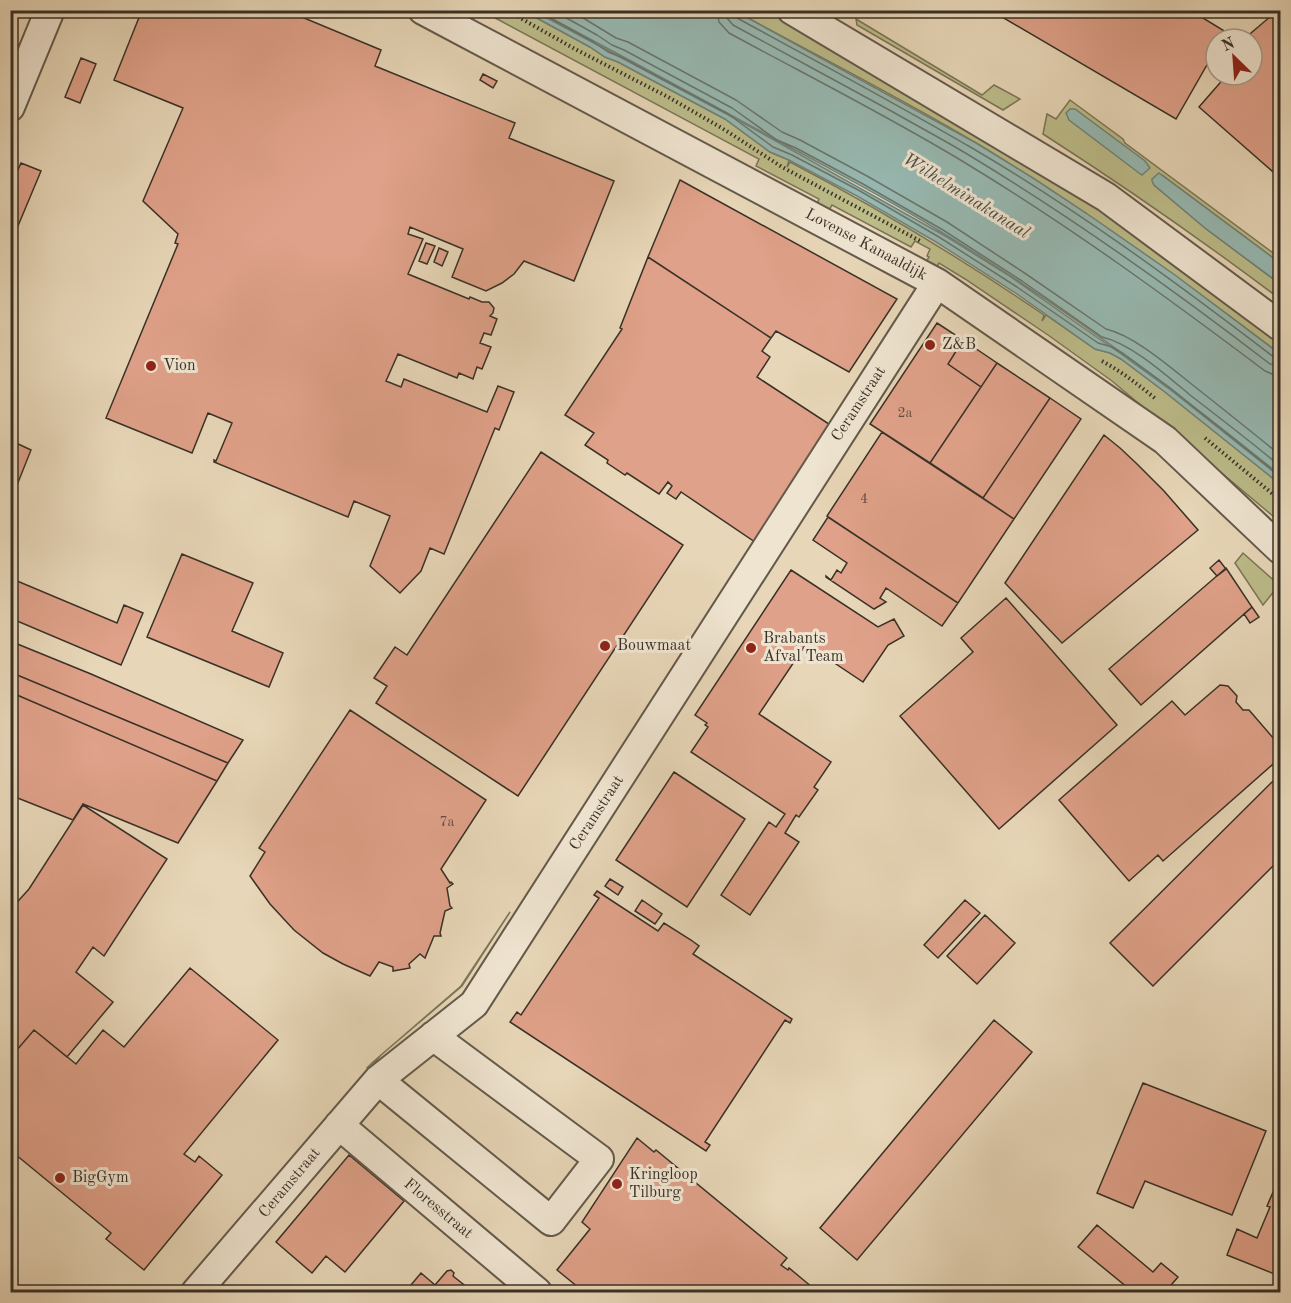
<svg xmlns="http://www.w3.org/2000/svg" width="1291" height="1303" viewBox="0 0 1291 1303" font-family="'Old Standard TT',serif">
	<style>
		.green { fill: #bcbc89; stroke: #7a7658; stroke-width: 1.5 }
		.water { fill: #97b9b2; stroke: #71837a; stroke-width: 1.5 }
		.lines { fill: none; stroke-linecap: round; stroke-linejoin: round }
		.shore { stroke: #68756c; stroke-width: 1.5 }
		.building { fill: #dfa189; stroke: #393127; stroke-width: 1.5 }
		.minor-casing { stroke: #645a4b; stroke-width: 32 }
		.path { stroke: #393127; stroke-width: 4; stroke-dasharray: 1.5 3; stroke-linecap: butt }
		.minor { stroke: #efe4d0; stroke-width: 28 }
		.poi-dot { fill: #8f2418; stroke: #efe4d0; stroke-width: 2 }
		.labels { text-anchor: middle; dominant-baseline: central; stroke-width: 6; stroke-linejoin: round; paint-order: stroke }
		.number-label { font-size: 14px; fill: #624d40 }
		.street-label { font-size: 16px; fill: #393127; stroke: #efe4d0 }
		.poi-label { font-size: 16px; fill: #393127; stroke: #efe4d0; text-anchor: start }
		.water-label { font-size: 18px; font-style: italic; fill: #4c4c43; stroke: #efe4d0 }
	</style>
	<rect width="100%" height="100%" fill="#e7d6b7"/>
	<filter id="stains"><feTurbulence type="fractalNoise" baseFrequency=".00333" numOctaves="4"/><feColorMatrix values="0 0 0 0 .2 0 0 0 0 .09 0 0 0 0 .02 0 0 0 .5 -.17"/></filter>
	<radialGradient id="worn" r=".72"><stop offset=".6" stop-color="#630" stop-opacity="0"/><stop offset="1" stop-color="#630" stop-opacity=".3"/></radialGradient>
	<path class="green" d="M482 11H524L590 47 605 57 618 62 725 119 770 152 789 160 787 167 790 162C878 208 962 259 1044 315L1042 321 1046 315 1095 349 1110 353 1121 359 1165 392 1280 484V522L1112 381 1048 335 965 279 939 263 936 268 926 262 929 257 927 256 930 249 915 241 911 247 832 205 829 210 817 204 819 199 756 166 759 159Z
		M735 11H780L984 128 1280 332V354C1183 280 1083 208 978 144 899 97 816 55 735 11Z
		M856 19 982 95 994 85 1020 99 1003 110 857 25Z
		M1070 100 1123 139 1125 143 1280 258V263L1162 175 1154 185 1205 228 1280 284V299C1203 241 1124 186 1043 134L1047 114 1056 119Z
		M1243 553 1279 585 1263 605 1235 563Z
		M510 912 462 986 381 1055 370 1068V1070L367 1068 373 1062 461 986Z"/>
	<path class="water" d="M524 11H534L749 126 947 237 1008 275 1121 354 1172 391 1280 477V484L1165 392 1121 359 1110 353 1095 349 1014 292 936 242 857 196 789 160 770 152 725 119 618 62 605 57 590 47Z
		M537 11H735L932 119 976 143 1033 178 1086 213 1175 275 1280 354V475C1174 389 1063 306 946 235 895 203 841 175 788 146 705 101 621 55 537 11Z
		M1070 109H1075L1145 161 1150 168 1142 175 1139 173 1069 120 1066 113Z
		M1159 173 1280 263V284L1205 228 1154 185 1152 181V179Z"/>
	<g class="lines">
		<path class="shore" d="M536 10 592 41 608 52 621 57 728 114 773 147 792 155 860 191 939 237 1017 287 1098 343 1112 347 1124 354 1169 387 1280 476
			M552 10 597 35 612 45 624 50 732 108 777 140 796 148 863 184 943 230 1022 281 1102 337C1132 344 1166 375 1190 395 1220 418 1251 442 1280 466
			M570 10 616 38 628 42 736 100 782 132 800 140 867 176 947 222 1026 274 1106 329C1135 336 1170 367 1194 386 1223 409 1252 432 1280 455
			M717 10 719 22 729 33C808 76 890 117 967 164 1071 227 1168 298 1265 371L1272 374 1280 375
			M726 10 727 18 733 25C786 54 840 83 893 112 919 127 946 141 972 157 1076 220 1174 290 1270 364L1280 366
			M734 10V15L737 18C816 61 895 103 972 148 1078 210 1177 283 1275 358L1280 359"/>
	</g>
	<path class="building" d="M142 10H285L381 50 375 66 515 123 509 138 614 181 574 281 524 261 514 274 502 283 486 291 452 277 463 249 410 227 408 234 423 239 408 274 469 299 470 297 482 302H489L494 308 493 313 490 316 497 319 491 335 484 333 480 343 491 347 482 369 477 367 473 379 459 373 457 378 398 354 386 381 401 387 404 379 487 412 498 386 514 392 499 430 495 428 444 554 430 548 421 571 400 593 370 566 390 516 354 501 348 517 214 462V460L216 461 232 423 208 413 192 453 106 418 178 244 175 243 178 234 143 201 183 108 114 80Z
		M990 10H1190L1226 32 1222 39H1216V49L1176 119Z
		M1278 10H1280V178L1199 107 1226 76 1225 75H1252V39H1244Z
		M81 58 96 64 80 103 65 97Z
		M483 74 497 81 493 88 480 80Z
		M21 163 41 171 10 245V188Z
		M680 180 897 299 849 372 776 331 771 338 648 257Z
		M426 243 435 246 427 264 419 261Z
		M439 248 448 252 442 266 434 262Z
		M648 257 771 338 762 351 770 357 757 377 832 426 755 542 681 492 676 499 667 493 672 486 668 482 659 494 627 473 625 475 607 463 608 460 585 445 594 433 565 415 622 329 620 328Z
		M937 323 963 340 948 364 981 387 930 463 870 424Z
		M963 340 997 363 981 387 948 364Z
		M997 363 1050 398 983 498 930 463Z
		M1050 398 1081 419 1014 519 983 498Z
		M882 432 1014 519 958 603 827 516Z
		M1104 435 1120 448 1136 463 1164 491 1198 530 1062 643 1005 583Z
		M16 443 31 450 17 485 10 482V457Z
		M541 452 683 545 518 796 376 703 387 686 374 678 395 647 407 655Z
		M828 517 958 603 942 626 886 588 880 598 886 602 874 609 826 577V576L831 580 837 570 841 573 847 563 813 540Z
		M182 554 253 583 232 631 283 653 269 687 147 637Z
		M1219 560 1226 569 1217 576 1210 568Z
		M1226 568 1252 607 1141 705 1109 669Z
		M791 570 878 627 894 619 904 636 888 645 863 682 806 644 759 714 831 762 814 787 818 790 799 817 796 815 785 833 799 842 750 915 721 895 769 822 776 827 785 814 691 752 708 727 705 725 707 723 695 715Z
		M10 578 117 623 124 605 143 613 121 665 10 618Z
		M1006 598 1117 725 999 829 900 716 973 652 961 638Z
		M1252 607 1259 617 1250 623 1244 614Z
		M10 641 91 674 243 740 228 763 10 672Z
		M10 672 228 763 217 781 10 692Z
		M1220 685 1228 686 1237 696 1236 702 1243 710H1249L1280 746V758L1163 861 1158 855 1129 881 1059 800 1172 701 1185 715Z
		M10 692 217 781 178 843 83 804 73 820 10 795Z
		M350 710 486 800 441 869 450 883 451 882 453 884 447 888 450 906 452 908 445 911 440 933 441 936H434L425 958 420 954 409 964 410 968 393 971V967L379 962 370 976 343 964 323 953 294 930 270 904 250 876 265 852 259 848Z
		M674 772 745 819 687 907 616 860Z
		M1280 774V859L1153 986 1110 943Z
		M83 805 167 859 104 956 93 947 76 972 113 1002 67 1057 34 1030 10 1058V910L29 889Z
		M610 879 623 887 618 895 605 886Z
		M597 891 658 931 664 923 691 940 699 946 693 954 792 1019 790 1023 785 1020 705 1142 710 1145 706 1151 510 1022 517 1012 521 1015 599 898 594 895Z
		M10 895 18 901 10 910Z
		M642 900 662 914 655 924 635 911Z
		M965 900 980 913 938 958 924 945Z
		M985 915 1015 943 977 984 947 956Z
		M190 968 278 1040 184 1154 195 1162 199 1156 222 1175 144 1270 106 1239 111 1233 10 1150V1058L34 1030 76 1064 103 1030 124 1047Z
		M994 1020 1032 1052 857 1260 820 1228Z
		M1143 1083 1266 1131 1232 1215 1145 1181 1133 1208 1097 1193Z
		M637 1138 654 1152 656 1150 787 1258 781 1265 788 1270 789 1268 812 1287 808 1292H584L557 1270 590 1229 582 1222Z
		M349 1155 404 1201 345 1272 326 1256 312 1273 276 1242Z
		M1277 1183 1280 1185V1265L1277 1275 1227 1255 1237 1229 1257 1238 1270 1207 1267 1206Z
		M1097 1225 1153 1272 1161 1263 1178 1277 1165 1292H1133L1078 1247Z
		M451 1270 454 1273 453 1276 473 1292H405L421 1273 435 1285 447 1271Z"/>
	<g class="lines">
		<g class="minor-casing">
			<path id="minor" d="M423 10 937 283 1165 440 1280 549
				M792 10 1106 197 1280 326
				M10 107 50 10
				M378 1080 551 1221 599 1159 433 1036
				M339 1125 537 1292
				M196 1292 378 1080 474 1004 937 283"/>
		</g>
		<path class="path" d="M506 10 575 49 668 97 725 130 782 167 922 242
			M1102 361C1122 372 1139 385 1157 400
			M1205 438 1280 500
			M10 1280 25 1292"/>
		<use href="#minor" class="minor"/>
	</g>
	<g class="poi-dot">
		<circle cx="930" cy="345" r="6"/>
		<circle cx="151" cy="366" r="6"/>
		<circle cx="605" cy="646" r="6"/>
		<circle cx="751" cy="648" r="6"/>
		<circle cx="60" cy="1178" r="6"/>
		<circle cx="617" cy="1184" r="6"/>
	</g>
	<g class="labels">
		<g class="number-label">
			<text x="905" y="413">2a</text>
			<text x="864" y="499">4</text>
			<text x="447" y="822">7a</text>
		</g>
		<g class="street-label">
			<text transform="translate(866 245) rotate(28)">Lovense Kanaaldijk</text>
			<text transform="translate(859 404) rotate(-57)">Ceramstraat</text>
			<text transform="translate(597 813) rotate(-57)">Ceramstraat</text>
			<text transform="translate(290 1183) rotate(-50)">Ceramstraat</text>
			<text transform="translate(438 1209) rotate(40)">Floresstraat</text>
		</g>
		<g class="poi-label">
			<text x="942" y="345">Z&amp;B</text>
			<text x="163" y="366">Vion</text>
			<text x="763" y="639">Brabants<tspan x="763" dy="18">Afval Team</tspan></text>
			<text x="617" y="646">Bouwmaat</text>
			<text x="629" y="1175">Kringloop<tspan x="629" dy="18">Tilburg</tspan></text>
			<text x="72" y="1178">BigGym</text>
		</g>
		<g class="water-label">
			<text transform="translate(966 196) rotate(32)">Wilhelminakanaal</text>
		</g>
	</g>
	<rect width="1291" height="1303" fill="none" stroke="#e7d6b7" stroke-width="36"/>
	<rect x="12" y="12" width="1267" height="1279" fill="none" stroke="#393127" stroke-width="3"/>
	<rect x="18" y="18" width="1255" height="1267" fill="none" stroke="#393127" stroke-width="1.5"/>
	<g transform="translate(1234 57) rotate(335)"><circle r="28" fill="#efe4d0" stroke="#a69c8c" stroke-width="1.5"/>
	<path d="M0-4.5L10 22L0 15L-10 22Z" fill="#8f2418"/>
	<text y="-9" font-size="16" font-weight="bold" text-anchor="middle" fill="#393127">N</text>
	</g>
	<rect width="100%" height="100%" filter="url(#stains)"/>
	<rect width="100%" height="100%" fill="url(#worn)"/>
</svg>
